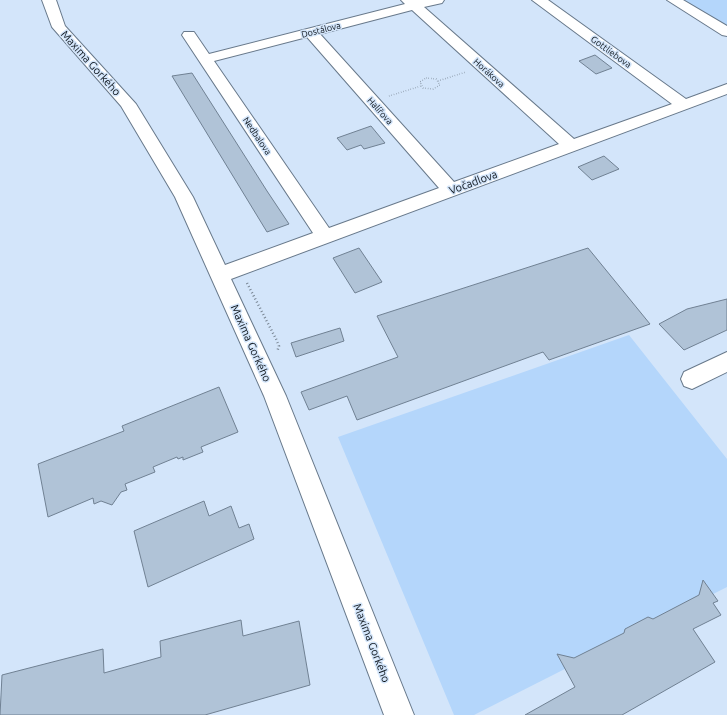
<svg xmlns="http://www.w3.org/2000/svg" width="727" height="715" viewBox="0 0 727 715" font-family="Ubuntu,sans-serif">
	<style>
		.green { fill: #b4d6fb }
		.building { fill: #b0c3d7; stroke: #708193 }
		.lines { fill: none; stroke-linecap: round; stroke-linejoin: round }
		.minor-casing { stroke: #68798b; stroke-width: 2 }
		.path-far1 { stroke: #798694; stroke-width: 1.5; stroke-dasharray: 0.5 2; stroke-linecap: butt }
		.path { stroke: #798694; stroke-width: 2.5; stroke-dasharray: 1 2.5; stroke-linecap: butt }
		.minor { fill: #fff; fill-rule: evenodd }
		.labels { text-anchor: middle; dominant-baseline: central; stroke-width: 3; stroke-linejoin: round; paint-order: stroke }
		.far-street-label { font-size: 9px; fill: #0e151c; stroke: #d3e5fa }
		.street-label { font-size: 11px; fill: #0e151c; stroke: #d3e5fa }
	</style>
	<rect width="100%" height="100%" fill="#d3e5fa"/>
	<path class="green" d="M683 0H727V26Z
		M629 335 727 459V587L474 715H454L338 437Z"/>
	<path class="building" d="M595 55 612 68 596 74 579 61Z
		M192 73 267 191 289 224 267 232 172 76Z
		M371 126 385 143 364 149 361 145 347 150 337 138Z
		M604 156 619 169 592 180 578 167Z
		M359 248 382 282 355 293 333 258Z
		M588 248 650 324 549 360 543 352 357 420 347 396 309 410 301 392 398 357 377 316Z
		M727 299V330L684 350 659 324 687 309Z
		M340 328 344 341 296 357 291 343Z
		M219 387 238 432 201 447 203 452 183 460V457L178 459 177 457 153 467 155 472 125 484 127 490 121 492 112 505 101 501 94 504 93 498 48 517 38 464 124 431 122 426Z
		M204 501 209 516 231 506 239 528 249 524 254 539 148 587 134 531Z
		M703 580 718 601 713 603 721 615 693 629 715 662 622 715H525L575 687 557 654 574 658 624 633 625 629 648 617 653 619 699 595Z
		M241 620 243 636 299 621 310 685 205 715H0L2 675 103 649 104 673 161 657 160 641Z"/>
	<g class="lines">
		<g class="minor-casing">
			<path id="minor" d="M42 0H56L65 26 136 104 193 197 225 265 313 233 182 35 184 32H194L209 54 405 4 401 0H444L442 3 424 7 574 139 672 104 532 0H548L686 99 727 84V94L231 279 286 396 414 715H384L264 396 175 197 121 106 52 27ZM412 10 559 144 454 182 320 34ZM307 37 439 188 329 228 214 61Z
				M667 0H683L727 26V36L722 35Z
				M727 352V372L692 389 684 386 681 379 684 372Z"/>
		</g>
		<path class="path-far1" d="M426 78 436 79 440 85 433 89 423 88 420 82Z
			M438 81 466 72
			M389 96 421 86"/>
		<path class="path" d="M247 283 276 339 279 346 277 352"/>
		<use href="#minor" class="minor"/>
	</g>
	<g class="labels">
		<g class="far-street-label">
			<text transform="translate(321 30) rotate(-14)">Dostálova</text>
			<text transform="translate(611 52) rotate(36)">Gottliebova</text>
			<text transform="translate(489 73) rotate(42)">Horákova</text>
			<text transform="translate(380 111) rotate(48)">Halířova</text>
			<text transform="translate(257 136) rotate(56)">Nedbalova</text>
		</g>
		<g class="street-label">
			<text transform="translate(91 63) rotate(48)">Maxima Gorkého</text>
			<text transform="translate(473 182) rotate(-20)">Vočadlova</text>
			<text transform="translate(251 343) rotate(66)">Maxima Gorkého</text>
			<text transform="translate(372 643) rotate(69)">Maxima Gorkého</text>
		</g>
	</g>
</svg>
